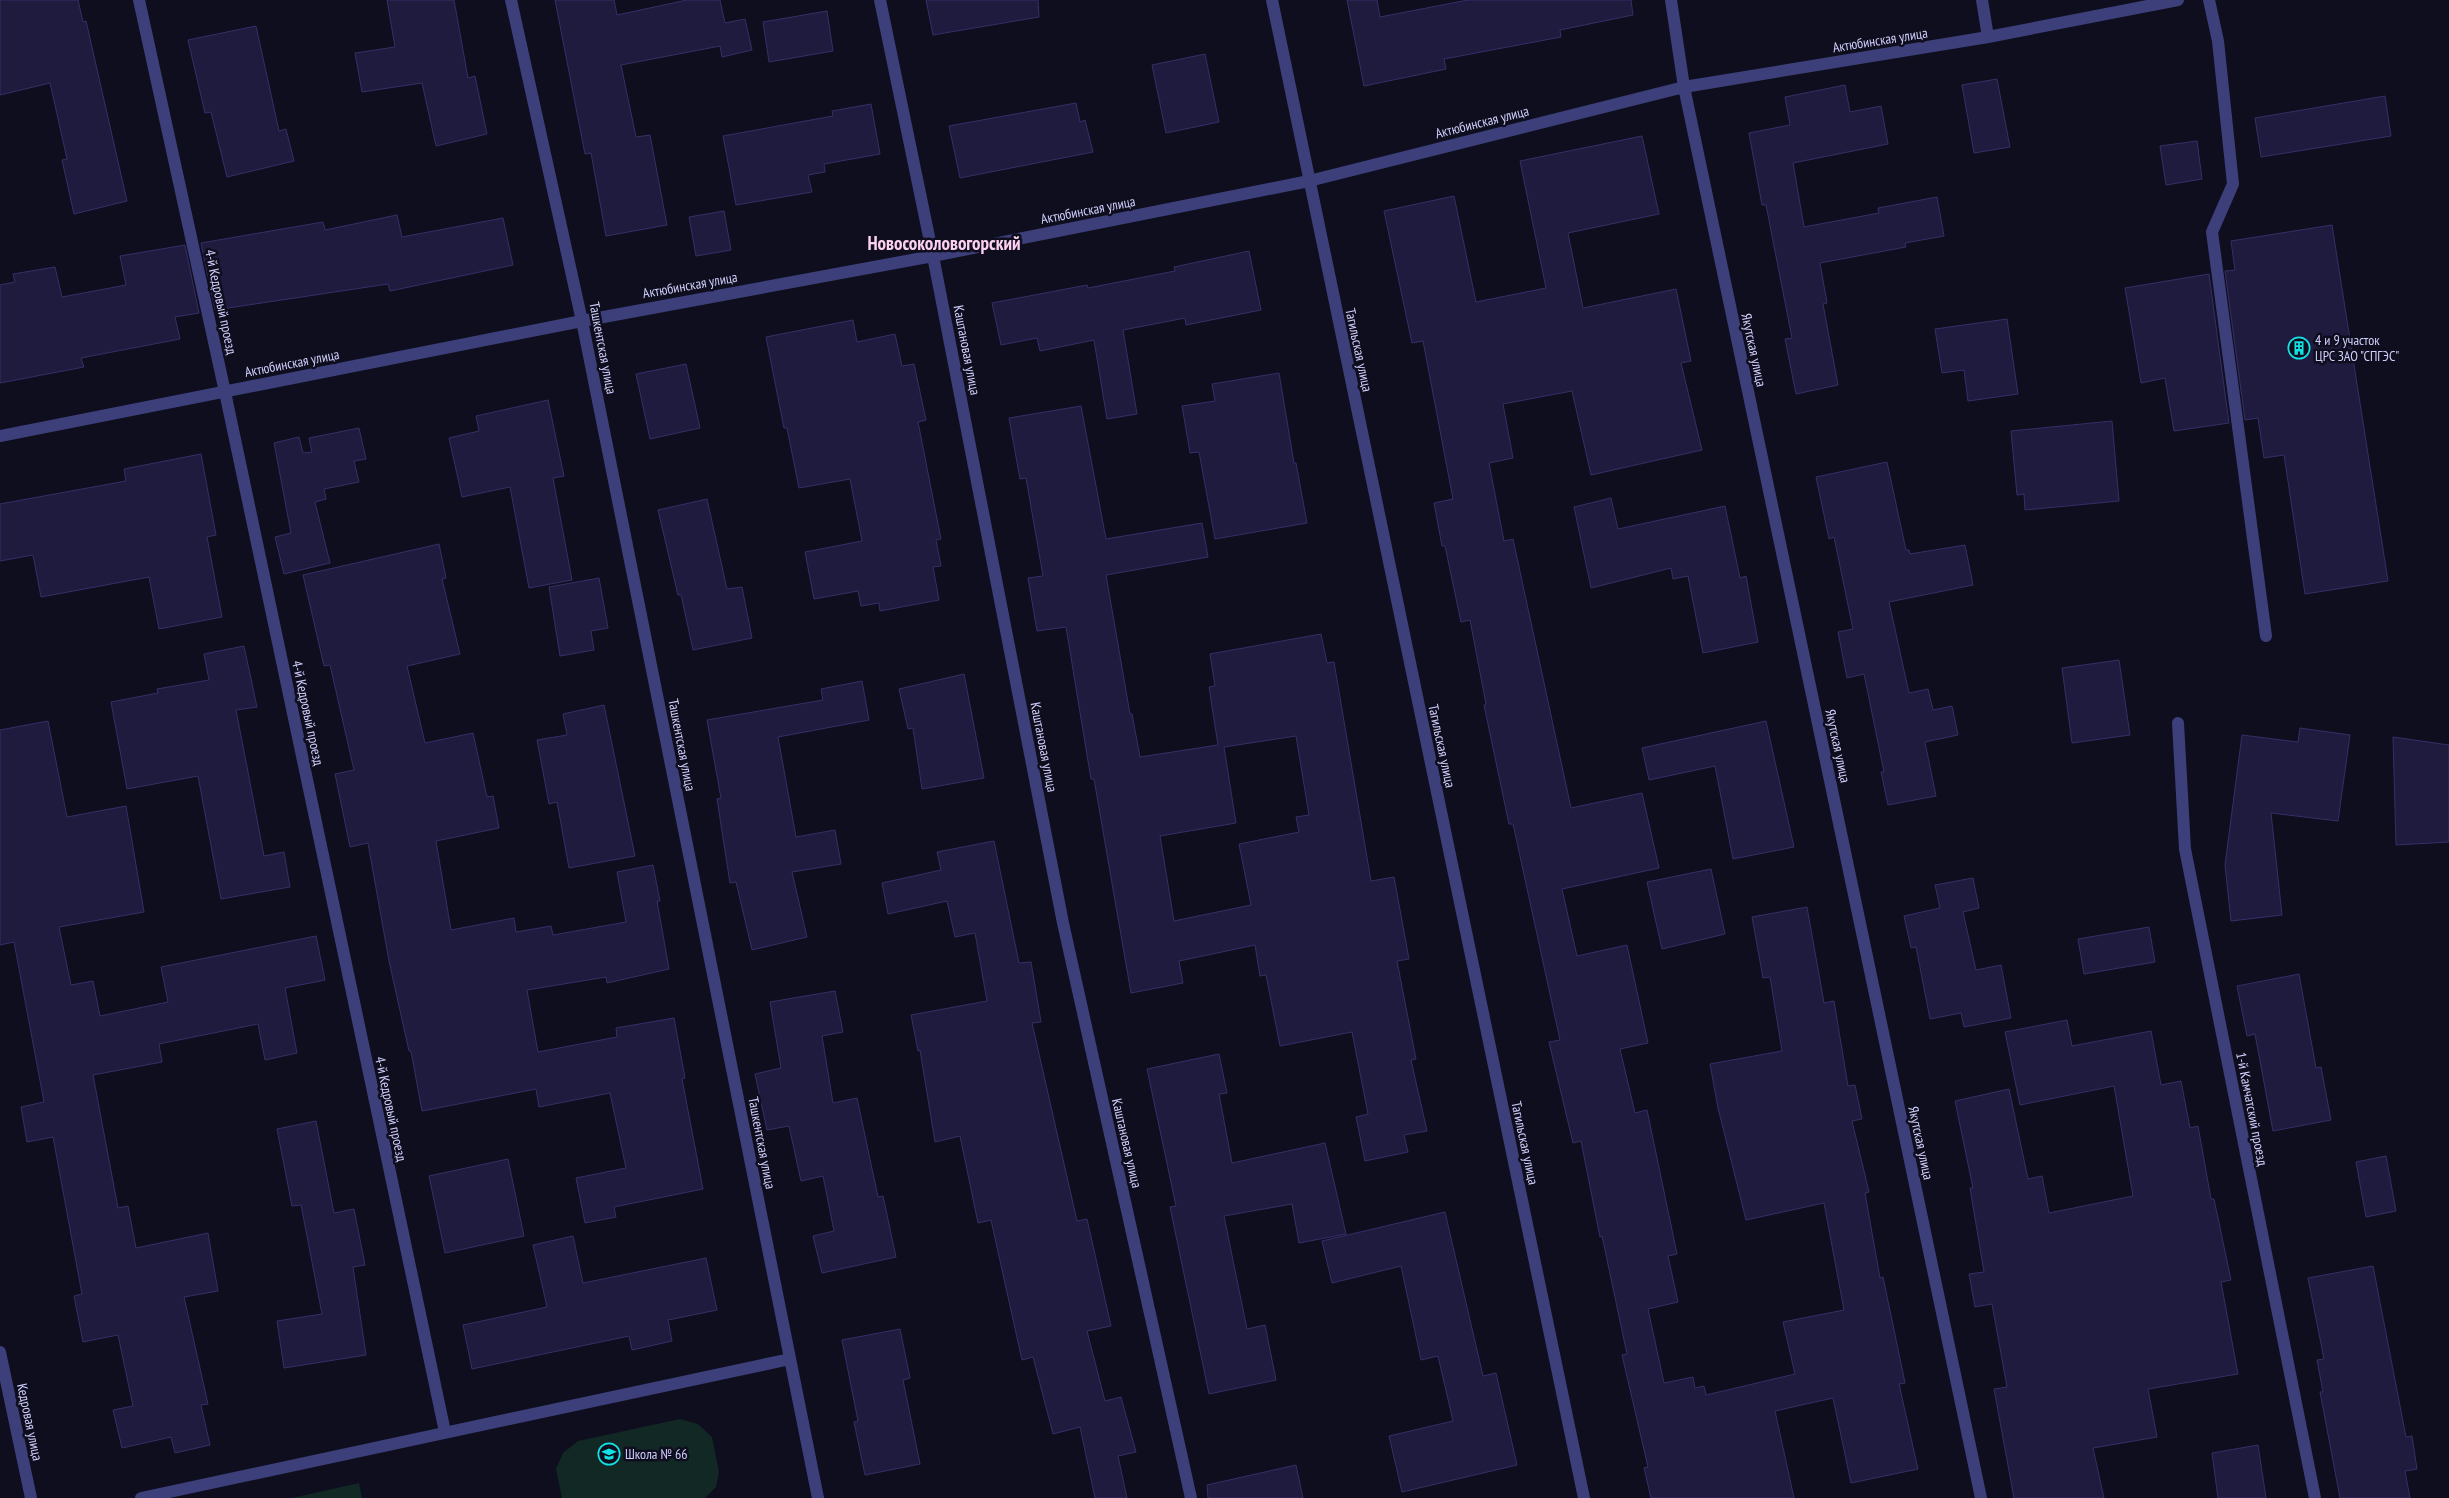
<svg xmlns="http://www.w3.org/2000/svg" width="2449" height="1498" viewBox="0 0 2449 1498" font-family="'PT Sans Narrow',sans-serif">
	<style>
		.green { fill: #112825 }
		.building { fill: #1f1b3e; stroke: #352f68; fill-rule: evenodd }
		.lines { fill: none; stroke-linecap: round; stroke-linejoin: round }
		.minor { stroke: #3c3f7a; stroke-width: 12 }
		.labels { text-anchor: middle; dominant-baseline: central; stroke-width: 5; stroke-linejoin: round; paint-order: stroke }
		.street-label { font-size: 14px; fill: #cfcefb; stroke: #0f0e1e }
		.poi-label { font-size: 14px; fill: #cfcefb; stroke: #0f0e1e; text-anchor: start }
		.district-label { font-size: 19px; font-weight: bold; fill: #fcd0f0; stroke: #0f0e1e }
	</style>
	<rect width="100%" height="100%" fill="#0f0e1e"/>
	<path class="green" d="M680 1419 698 1424 712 1437 719 1472 716 1487 705 1498H562L556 1469 563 1453 578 1441Z
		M359 1483 362 1498H292Z"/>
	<path class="building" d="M0 0H78L83 22 86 21 127 201 74 214 62 160 67 159 50 83 0 95Z
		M387 0H454L468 78 475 76 487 134 436 146 422 83 362 92 355 53 395 47Z
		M555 0H614L617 15 687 0H720L725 23 745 19 752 50 722 57 720 46 621 65 636 137 650 135 667 225 606 236 591 153 585 154Z
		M926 0H1038L1039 17 933 35Z
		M1347 0H1377L1380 17 1468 0H1631L1633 15 1560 30 1561 37 1444 59 1446 69 1364 86Z
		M827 11 833 51 769 62 763 22Z
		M256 26 279 131 286 129 294 161 227 177 211 112 205 113 188 40Z
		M1205 54 1219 122 1166 133 1152 65Z
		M1997 79 2010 147 1974 153 1962 85Z
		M1845 85 1850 112 1881 106 1888 144 1793 163 1804 227 1879 213 1878 208 1937 197 1944 236 1905 243 1906 247 1820 263 1827 303 1823 304 1838 385 1796 394 1785 339 1792 338 1766 205H1762L1749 133 1790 125 1785 97Z
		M2385 96 2391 136 2261 157 2255 118Z
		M1076 103 1080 122 1085 120 1093 152 960 178 949 126Z
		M871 104 880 154 824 164 825 172 808 175 812 192 736 205 723 136 833 116 832 111Z
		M1642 136 1659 214 1568 233 1583 308 1676 289 1691 361 1681 363 1702 450 1591 475 1572 391 1503 404 1513 458 1489 463 1504 541 1513 539 1571 808 1642 793 1659 868 1562 889 1577 956 1627 945 1648 1043 1620 1049 1635 1113 1647 1110 1677 1254 1668 1256 1678 1302 1648 1309 1664 1383 1693 1377 1695 1388 1704 1386 1706 1395 1795 1374 1783 1322 1844 1310 1824 1203 1746 1220 1718 1108 1710 1064 1782 1051 1770 977 1763 978 1752 917 1807 907 1824 1003 1834 1001 1848 1086 1855 1085 1862 1119 1852 1121 1869 1192 1865 1193 1880 1278 1883 1277 1905 1383 1899 1384 1918 1469 1851 1483 1833 1398 1775 1411 1794 1498H1651L1644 1468 1648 1467 1622 1355 1627 1354 1602 1236 1600 1237 1581 1141 1573 1143 1549 1042 1560 1040 1513 824H1509L1484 705 1486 704 1470 620 1461 622 1445 546H1442L1434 503 1453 499 1423 341 1412 343 1384 211 1454 196 1476 302 1546 288 1520 161Z
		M2197 141 2202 179 2166 185 2160 146Z
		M724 211 731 250 696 256 689 217Z
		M397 215 402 237 503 218 513 265 390 291 388 284 215 310 201 243 323 222 325 230Z
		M2332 225 2388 581 2305 594 2284 455 2264 458 2258 418 2245 420 2225 271 2235 270 2231 241Z
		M185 245 199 313 175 317 180 339 81 358 84 367 0 383V285L15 282 13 274 55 267 62 297 126 285 120 256Z
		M1249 251 1261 310 1186 325 1185 318 1123 330 1137 414 1107 419 1094 340 1040 351 1037 338 1001 345 992 303 1087 285 1088 288 1175 271 1174 267Z
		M2209 274 2229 423 2174 431 2165 378 2141 383 2125 288Z
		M2007 319 2018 394 1968 401 1964 370 1942 373 1935 329Z
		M853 320 857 342 895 334 902 366 914 364 926 420 918 422 941 539 936 540 941 566 933 567 939 600 880 611 879 603 861 606 858 591 814 599 805 552 862 541 850 479 799 488 787 428H784L766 337Z
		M686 364 700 428 650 439 636 374Z
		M1279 373 1294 463H1296L1307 523 1215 539 1199 452 1190 453 1182 406 1215 401 1212 384Z
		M548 400 564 476 553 478 572 580 529 588 510 487 462 497 449 438 479 431 476 416Z
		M1081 406 1106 539 1202 523 1208 557 1106 575 1130 714H1132L1140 757 1218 745 1209 687 1215 686 1210 654 1321 634 1327 663 1334 662 1371 881 1394 877 1409 959 1397 961 1416 1059 1411 1060 1427 1131 1404 1135 1408 1152 1365 1161 1356 1117 1368 1114 1352 1032 1280 1046 1266 975 1260 976 1255 945 1179 961 1183 983 1131 993 1094 779H1091L1066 627 1037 631 1028 578 1043 576 1026 478 1020 479 1009 418ZM1296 736 1309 815 1296 817 1299 832 1239 844 1251 905 1174 921 1160 836 1236 823 1224 747Z
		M2112 421 2119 501 2025 510 2024 494 2017 495 2011 431Z
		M359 428 366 459 354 461 359 482 324 489 326 499 315 502 330 563 284 574 275 537 291 533 274 443 299 437 303 453 312 452 309 438Z
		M201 454 216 535 207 537 222 617 159 629 149 577 41 597 33 555 0 561V504L126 481 124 469Z
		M1887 462 1906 550H1909L1910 554 1965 545 1973 585 1889 602 1909 693 1928 689 1933 710 1952 706 1958 735 1925 742 1936 796 1888 805 1881 772H1884L1864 674 1847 678 1838 632 1853 629 1834 537 1829 539 1816 477Z
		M1611 498 1618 529 1725 506 1740 578 1746 576 1758 642 1703 653 1688 576 1673 579 1671 568 1591 588 1574 507Z
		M707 499 727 589 742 587 752 638 693 650 681 595H678L658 510Z
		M439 544 446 578 442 579 460 654 407 666 425 743 473 733 487 797 493 796 499 828 436 841 451 930 514 918 516 932 551 926 553 935 626 922 617 872 653 865 660 901H657L669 969 607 983 606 977 527 990 538 1052 617 1037 616 1028 674 1018 685 1078 682 1079 703 1189 614 1207 616 1217 585 1223 576 1178 626 1168 610 1093 539 1107 536 1089 422 1111 411 1051H409L389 961 368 843 350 847 335 774 354 770 330 665 324 666 303 575Z
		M599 578 608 628 591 631 594 650 560 656 549 587Z
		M244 646 257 707 236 710 252 793 264 856 284 852 290 887 221 899 198 776 127 789 111 702 158 693 157 689 209 680 204 654Z
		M2119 660 2130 735 2072 743 2062 668Z
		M964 674 984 778 922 789 913 728 908 729 899 689Z
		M862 681 869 720 778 737 796 837 835 830 841 864 792 872 807 937 752 950 736 882 730 883 717 799 721 798 707 720 823 700 821 689Z
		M604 705 635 856 569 868 557 802 549 804 537 740 567 735 563 714Z
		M48 721 67 817 126 806 144 912 59 927 71 985 93 981 100 1016 168 1002 161 967 316 936 325 980 285 988 297 1053 265 1060 258 1024 159 1044 162 1062 93 1075 118 1208 128 1206 136 1248 208 1233 218 1291 184 1297 208 1404 201 1405 210 1445 175 1453 171 1437 122 1448 113 1410 133 1406 118 1335 83 1342 74 1296 82 1294 53 1137 27 1142 21 1107 44 1102 14 942 0 945V730Z
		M1766 721 1794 847 1733 859 1715 766 1649 780 1642 748Z
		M2300 728 2350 735 2338 821 2271 813 2282 915 2231 921 2225 865 2242 735 2298 742Z
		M2393 737 2449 745V842L2396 845Z
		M994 841 1019 963 1031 962 1041 1022 1032 1023 1077 1221 1087 1219 1111 1326 1087 1331 1105 1401 1121 1397 1136 1452 1118 1456 1127 1498H1095L1080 1427 1053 1434 1033 1357 1022 1360 991 1220 978 1223 960 1136 935 1142 920 1050 918 1051 911 1015 987 1001 975 933 955 937 947 901 888 914 882 883 941 870 937 852Z
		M1711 869 1725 934 1662 949 1647 882Z
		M1973 878 1979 908 1963 912 1976 970 2001 965 2011 1018 1964 1027 1961 1013 1930 1019 1916 947 1911 948 1904 916 1940 908 1935 885Z
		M2149 927 2155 962 2084 974 2078 939Z
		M2299 974 2316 1068 2321 1067 2331 1120 2273 1131 2255 1034 2247 1036 2237 986Z
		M835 991 843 1032 822 1036 833 1103 857 1098 878 1197 883 1196 896 1257 822 1273 813 1236 834 1231 823 1176 801 1181 789 1126 767 1130 755 1074 781 1068 770 1002Z
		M2067 1020 2072 1046 2151 1031 2161 1085 2181 1081 2190 1128 2198 1126 2211 1199H2214L2231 1280 2221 1282 2238 1374 2148 1389 2157 1437 2093 1448 2104 1498H2014L1994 1389 2007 1387 1992 1304 1975 1307 1969 1274 1984 1272 1970 1188H1973L1955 1101 2009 1089 2028 1179 2042 1176 2049 1213 2133 1196 2114 1086 2020 1105 2005 1032Z
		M1219 1054 1227 1093 1219 1094 1232 1163 1325 1143 1346 1234 1299 1243 1292 1204 1224 1216 1247 1329 1265 1325 1276 1380 1209 1394 1170 1207 1176 1206 1147 1069Z
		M316 1121 334 1213 354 1209 365 1265 353 1267 366 1355 284 1368 277 1321 322 1314 301 1205 292 1206 277 1129Z
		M2386 1156 2396 1211 2366 1217 2356 1162Z
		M508 1159 524 1236 445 1253 429 1176Z
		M1445 1212 1483 1376 1496 1373 1517 1465 1402 1492 1389 1436 1453 1421 1438 1356 1421 1360 1401 1266 1332 1283 1322 1241Z
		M573 1236 583 1283 706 1258 717 1310 668 1320 672 1341 632 1350 629 1336 472 1369 463 1325 547 1307 533 1245Z
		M2373 1266 2406 1437 2412 1436 2417 1469 2405 1471 2410 1498H2340L2320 1392H2323L2317 1360 2324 1359 2308 1278Z
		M900 1329 910 1378 903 1380 920 1464 865 1475 854 1422 858 1421 842 1340Z
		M2258 1445 2266 1498H2218L2212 1453Z
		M1296 1465 1303 1498H1208L1207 1485Z"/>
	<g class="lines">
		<path class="minor" d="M139 0 225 392 445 1432
			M511 0 582 321 818 1498
			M880 0 933 256 1063 923 1191 1498
			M1272 0 1584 1498
			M1671 0 1684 87 1981 1498
			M1982 0 1988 37
			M2209 0 2218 41 2233 184 2212 232 2266 636
			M0 436 582 321 933 256 1309 181 1684 87 1988 37 2178 0
			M2178 723 2185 849 2315 1498
			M0 1352 31 1498
			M141 1498 790 1359"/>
	</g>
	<defs>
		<g id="building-ring" transform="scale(1.125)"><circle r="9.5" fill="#0f0e1e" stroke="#11e3e5" stroke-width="1.5"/><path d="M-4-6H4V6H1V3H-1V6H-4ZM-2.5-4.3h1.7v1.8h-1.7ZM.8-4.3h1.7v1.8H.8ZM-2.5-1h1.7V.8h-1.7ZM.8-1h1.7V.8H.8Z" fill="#11e3e5"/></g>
		<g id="school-ring" transform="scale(1.125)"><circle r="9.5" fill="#0f0e1e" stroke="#11e3e5" stroke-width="1.5"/><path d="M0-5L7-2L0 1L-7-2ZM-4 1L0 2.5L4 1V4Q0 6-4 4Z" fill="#11e3e5"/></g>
	</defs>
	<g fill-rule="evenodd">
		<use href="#building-ring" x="2299" y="348"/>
		<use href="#school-ring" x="609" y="1454"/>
	</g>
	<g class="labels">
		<g class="street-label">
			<text transform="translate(1880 40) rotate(-9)">Актюбинская улица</text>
			<text transform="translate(1482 122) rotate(-14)">Актюбинская улица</text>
			<text transform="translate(1088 210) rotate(-11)">Актюбинская улица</text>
			<text transform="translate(690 285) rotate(-10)">Актюбинская улица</text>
			<text transform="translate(221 302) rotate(78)">4-й Кедровый проезд</text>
			<text transform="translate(603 348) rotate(79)">Ташкентская улица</text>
			<text transform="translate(967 350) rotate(79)">Каштановая улица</text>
			<text transform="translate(1359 350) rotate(78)">Тагильская улица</text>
			<text transform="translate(1754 350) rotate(78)">Якутская улица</text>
			<text transform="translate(292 363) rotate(-11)">Актюбинская улица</text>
			<text transform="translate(308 713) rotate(78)">4-й Кедровый проезд</text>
			<text transform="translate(682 745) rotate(79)">Ташкентская улица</text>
			<text transform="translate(1442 746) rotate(78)">Тагильская улица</text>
			<text transform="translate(1838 746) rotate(78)">Якутская улица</text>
			<text transform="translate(1044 747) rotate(79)">Каштановая улица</text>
			<text transform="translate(391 1109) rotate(78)">4-й Кедровый проезд</text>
			<text transform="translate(2252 1109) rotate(79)">1-й Камчатский проезд</text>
			<text transform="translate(762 1143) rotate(79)">Ташкентская улица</text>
			<text transform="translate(1127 1143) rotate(77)">Каштановая улица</text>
			<text transform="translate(1525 1143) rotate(78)">Тагильская улица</text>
			<text transform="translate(1921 1143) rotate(78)">Якутская улица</text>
			<text transform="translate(30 1422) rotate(78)">Кедровая улица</text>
		</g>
		<g class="poi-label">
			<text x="2315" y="340">4 и 9 участок<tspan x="2315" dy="16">ЦРС ЗАО "СПГЭС"</tspan></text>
			<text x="625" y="1454">Школа № 66</text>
		</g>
		<g class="district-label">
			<text x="944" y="243">Новосоколовогорский</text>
		</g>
	</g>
</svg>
